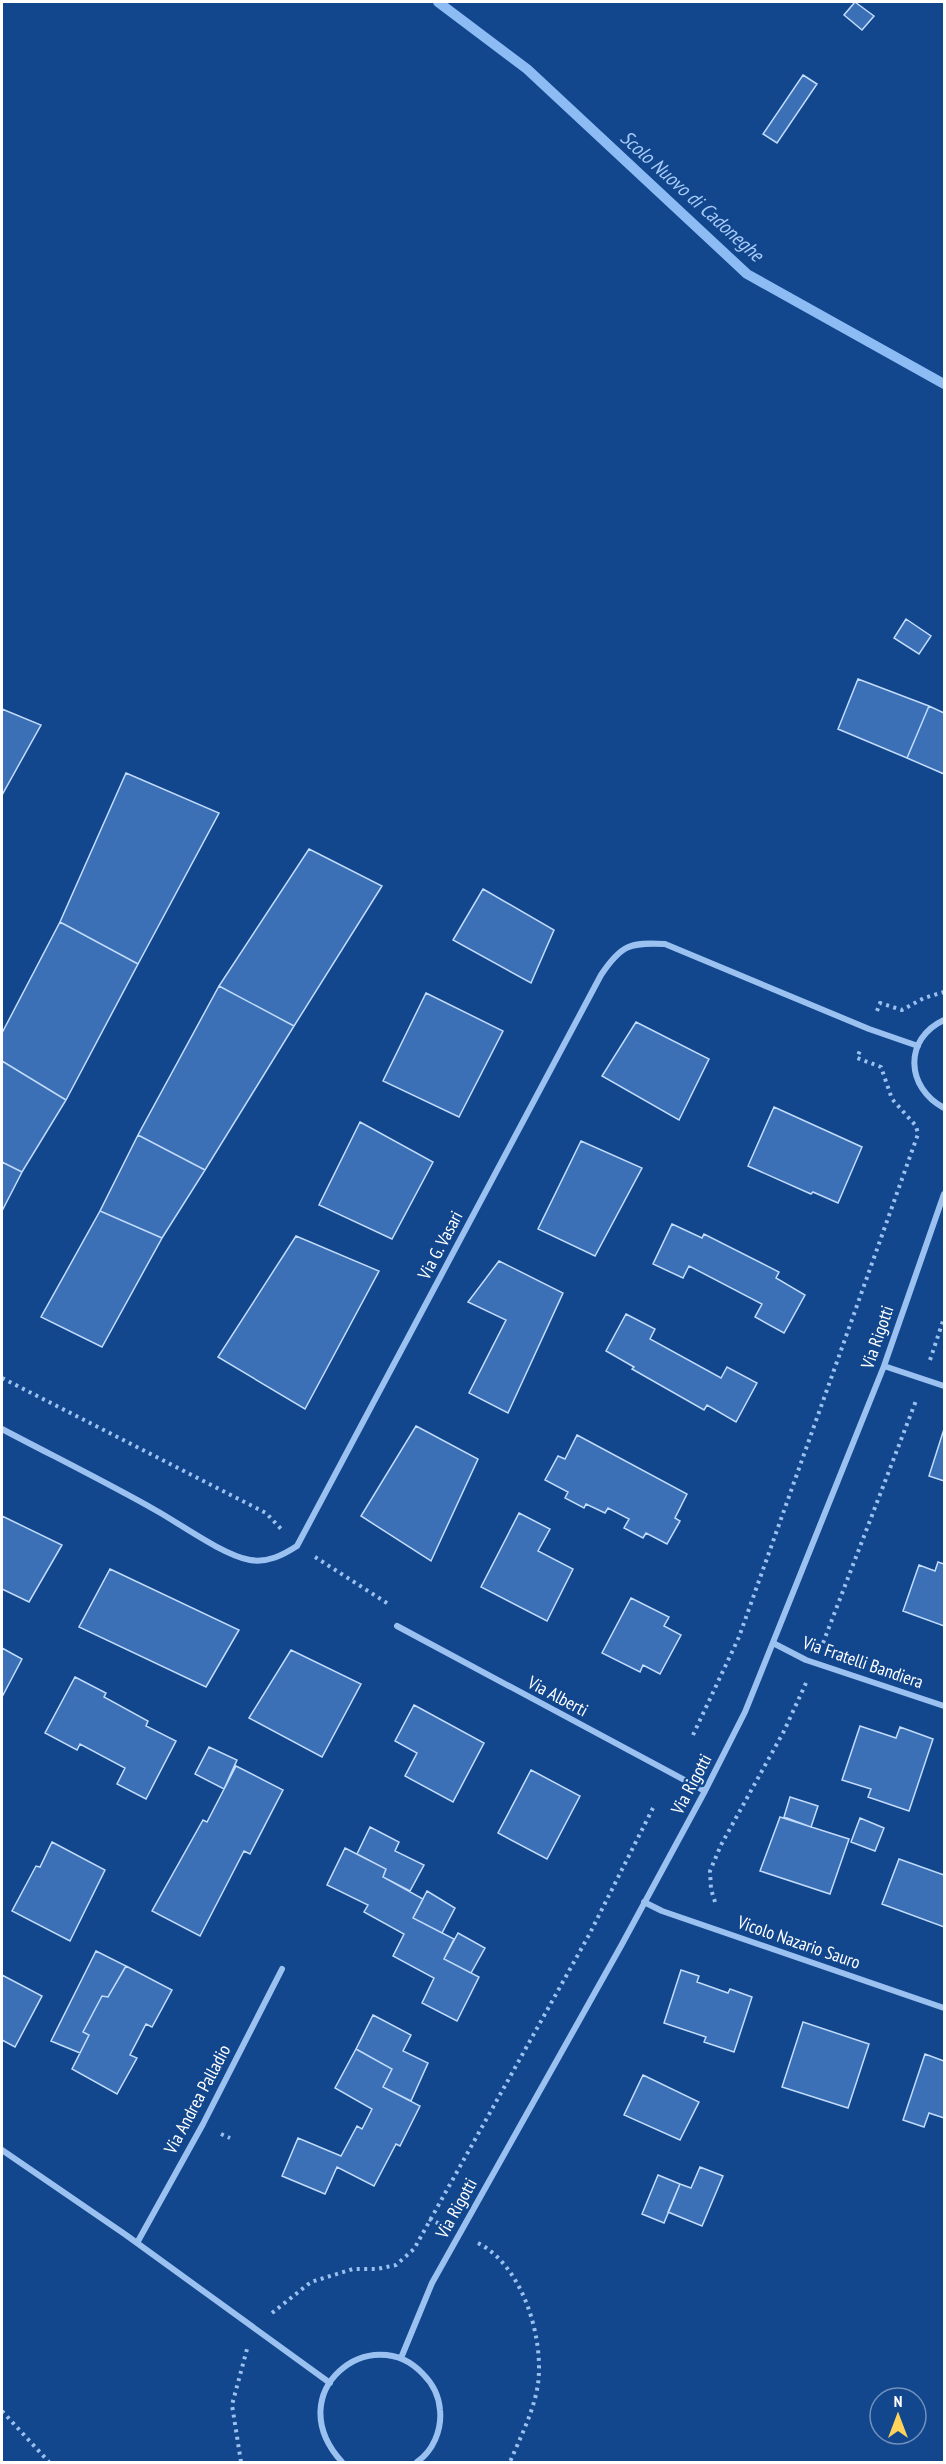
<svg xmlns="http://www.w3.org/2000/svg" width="946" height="2464" viewBox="0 0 946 2464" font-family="'PT Sans Narrow',sans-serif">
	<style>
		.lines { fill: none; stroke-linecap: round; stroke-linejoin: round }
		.stream { stroke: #8dbcf5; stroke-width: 10 }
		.building { fill: #3b70b7; stroke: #c2dcfc; stroke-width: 1.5 }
		.path { stroke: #9bc1f1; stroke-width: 4; stroke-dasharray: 3 4.5; stroke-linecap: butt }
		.street { stroke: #9bc1f1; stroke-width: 6 }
		.labels { text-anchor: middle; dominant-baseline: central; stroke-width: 5; stroke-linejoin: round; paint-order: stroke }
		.street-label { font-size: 18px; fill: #fff; stroke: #12468d }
		.water-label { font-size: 20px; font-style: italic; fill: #a7cbf8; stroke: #12468d }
	</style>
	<rect width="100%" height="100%" fill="#12468d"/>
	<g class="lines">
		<path class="stream" d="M438 2 527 69 747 274 944 384"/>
	</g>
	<path class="building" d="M855 2 874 16 862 30 844 15Z
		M803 75 817 84 777 143 763 134Z
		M906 619 931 636 919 654 894 638Z
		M858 679 929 706 907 758 838 729Z
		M929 706 944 713V774L907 758Z
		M2 709 41 725 2 795Z
		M126 773 219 813 138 964 60 922Z
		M309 849 382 886 294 1026 219 986Z
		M483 889 554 930 531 983 453 940Z
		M60 922 138 964 66 1100 2 1061V1033Z
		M219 986 294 1026 205 1170 138 1135Z
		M426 993 503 1031 459 1117 383 1081Z
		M636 1022 709 1059 679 1120 602 1076Z
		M2 1061 66 1100 22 1172 2 1162Z
		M774 1107 862 1147 838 1203 813 1192 811 1194 748 1166Z
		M360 1122 433 1162 392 1239 319 1205Z
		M138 1135 205 1170 162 1238 100 1211Z
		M581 1141 642 1168 595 1256 538 1229Z
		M2 1162 22 1172 2 1211Z
		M100 1211 162 1238 102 1347 41 1317Z
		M672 1224 702 1238 704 1234 779 1272 776 1278 805 1295 784 1333 755 1317 762 1304 689 1266 683 1278 653 1264Z
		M296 1236 379 1271 305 1409 218 1357Z
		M499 1261 563 1293 508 1413 469 1393 506 1320 468 1302Z
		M626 1314 655 1329 650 1339 721 1378 727 1367 757 1383 736 1422 707 1405 704 1410 632 1369 634 1367 606 1351Z
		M416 1426 478 1459 431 1561 361 1516Z
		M944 1429V1481L929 1476Z
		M577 1435 687 1494 675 1518 680 1521 667 1544 646 1533 643 1538 624 1528 629 1519 608 1508 605 1513 586 1504 584 1508 565 1498 568 1492 545 1480 558 1456 565 1459Z
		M519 1513 550 1529 538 1551 573 1569 547 1621 481 1587Z
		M2 1516 62 1545 29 1602 2 1589Z
		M938 1562 944 1564V1626L903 1611 919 1565 935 1571Z
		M110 1569 239 1630 206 1687 79 1627Z
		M631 1598 669 1617 664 1626 681 1635 660 1674 643 1665 640 1672 602 1653Z
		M2 1648 22 1659 2 1697Z
		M291 1650 361 1684 322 1757 249 1718Z
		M75 1677 106 1693 104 1697 148 1721 146 1726 176 1741 146 1799 117 1784 125 1768 80 1744 77 1750 45 1733Z
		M414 1705 484 1743 453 1802 405 1776 417 1753 395 1741Z
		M860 1726 896 1738 900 1727 933 1739 909 1811 868 1797 871 1789 842 1780Z
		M209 1747 237 1760 224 1789 195 1774Z
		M236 1766 283 1790 250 1854 244 1851 200 1936 152 1911 203 1820 207 1822Z
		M531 1770 580 1796 547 1859 498 1833Z
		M790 1797 818 1806 811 1827 784 1817Z
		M780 1817 849 1839 830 1894 760 1871Z
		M860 1818 884 1828 875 1851 851 1842Z
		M370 1827 399 1842 395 1851 424 1865 410 1891 383 1877 386 1869 357 1854Z
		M52 1842 105 1870 70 1941 12 1911 36 1866 40 1867Z
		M345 1848 386 1869 383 1877 423 1899 413 1918 454 1939 444 1959 479 1977 457 2021 422 2003 434 1978 393 1956 404 1934 364 1912 368 1905 327 1885Z
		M899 1859 944 1875V1927L882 1904Z
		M427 1891 455 1908 442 1933 413 1918Z
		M458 1933 485 1948 471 1973 444 1959Z
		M96 1951 126 1966 108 1997 102 1996 83 2032 89 2035 80 2053 51 2041Z
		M126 1966 172 1990 152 2027 146 2024 130 2055 137 2058 117 2094 72 2069 89 2035 83 2032 102 1996 108 1997Z
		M681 1970 699 1976 697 1982 728 1993 730 1989 752 1997 734 2052 704 2042 706 2037 664 2023Z
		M2 1975 42 1996 15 2047 2 2040Z
		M373 2015 411 2035 403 2051 428 2063 411 2101 383 2087 392 2069 356 2049Z
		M803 2022 869 2044 848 2108 782 2087Z
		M356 2049 392 2069 383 2087 420 2106 400 2146 396 2144 374 2186 337 2167 325 2194 282 2176 298 2138 341 2156 357 2126 362 2129 372 2109 335 2088Z
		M925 2054 944 2061V2118L929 2113 924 2127 903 2120Z
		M643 2075 699 2102 680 2140 624 2115Z
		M700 2167 723 2176 702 2226 668 2212 680 2184 691 2188Z
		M658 2175 680 2184 664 2223 642 2214Z"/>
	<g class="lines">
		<path class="path" d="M877 1011 880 1003 902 1010 924 998 944 992
			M930 1360 944 1318
			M2 1378 266 1513 282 1530
			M315 1557 390 1605
			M823 1643 917 1398
			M693 1735 739 1637 918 1134 916 1126 892 1099 881 1067 857 1058 861 1048
			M715 1902 711 1889 710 1871 721 1845 784 1731 806 1683
			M221 2134 230 2138
			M429 2219 442 2225
			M478 2243C523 2266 544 2338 538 2384 534 2411 520 2438 510 2462
			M272 2313 311 2282 353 2269H377L396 2265 414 2249 589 1935 653 1808
			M2 2411 49 2462
			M241 2462 232 2405 247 2349"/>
		<path class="street" d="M944 1020C903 1039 906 1088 944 1108
			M884 1366 944 1386
			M2 1429C53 1456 106 1482 157 1511 182 1525 223 1555 250 1560 268 1563 283 1555 297 1546L601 975C621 945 630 942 665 944L869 1029 918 1046
			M397 1626 705 1791
			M773 1643 806 1660 944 1706
			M644 1902 662 1911 944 2008
			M2 2150 126 2235 330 2383
			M137 2243 203 2124 282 1969
			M401 2358 432 2283 621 1946 705 1791 745 1712 884 1366 944 1194
			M342 2462C278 2392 372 2319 423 2374 433 2384 439 2396 440 2410 442 2430 433 2451 417 2462"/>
	</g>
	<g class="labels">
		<g class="street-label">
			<text transform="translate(440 1245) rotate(-62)">Via G. Vasari</text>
			<text transform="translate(877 1337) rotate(-71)">Via Rigotti</text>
			<text transform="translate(863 1662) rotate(19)">Via Fratelli Bandiera</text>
			<text transform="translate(558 1696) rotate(28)">Via Alberti</text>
			<text transform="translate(691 1784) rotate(-62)">Via Rigotti</text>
			<text transform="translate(799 1942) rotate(19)">Vicolo Nazario Sauro</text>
			<text transform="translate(197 2099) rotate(-62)">Via Andrea Palladio</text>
			<text transform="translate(456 2208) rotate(-61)">Via Rigotti</text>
		</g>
		<g class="water-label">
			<text transform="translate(692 196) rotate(42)">Scolo Nuovo di Cadoneghe</text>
		</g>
	</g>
	<rect width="946" height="2464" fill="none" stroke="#ffffff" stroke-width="6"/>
	<g transform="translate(898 2416)"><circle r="28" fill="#12468d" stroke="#7190bb" stroke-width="1.5"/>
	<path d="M0-4.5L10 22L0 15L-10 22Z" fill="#ffd25b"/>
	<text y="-9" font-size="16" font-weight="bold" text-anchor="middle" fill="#ffffff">N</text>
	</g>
</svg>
